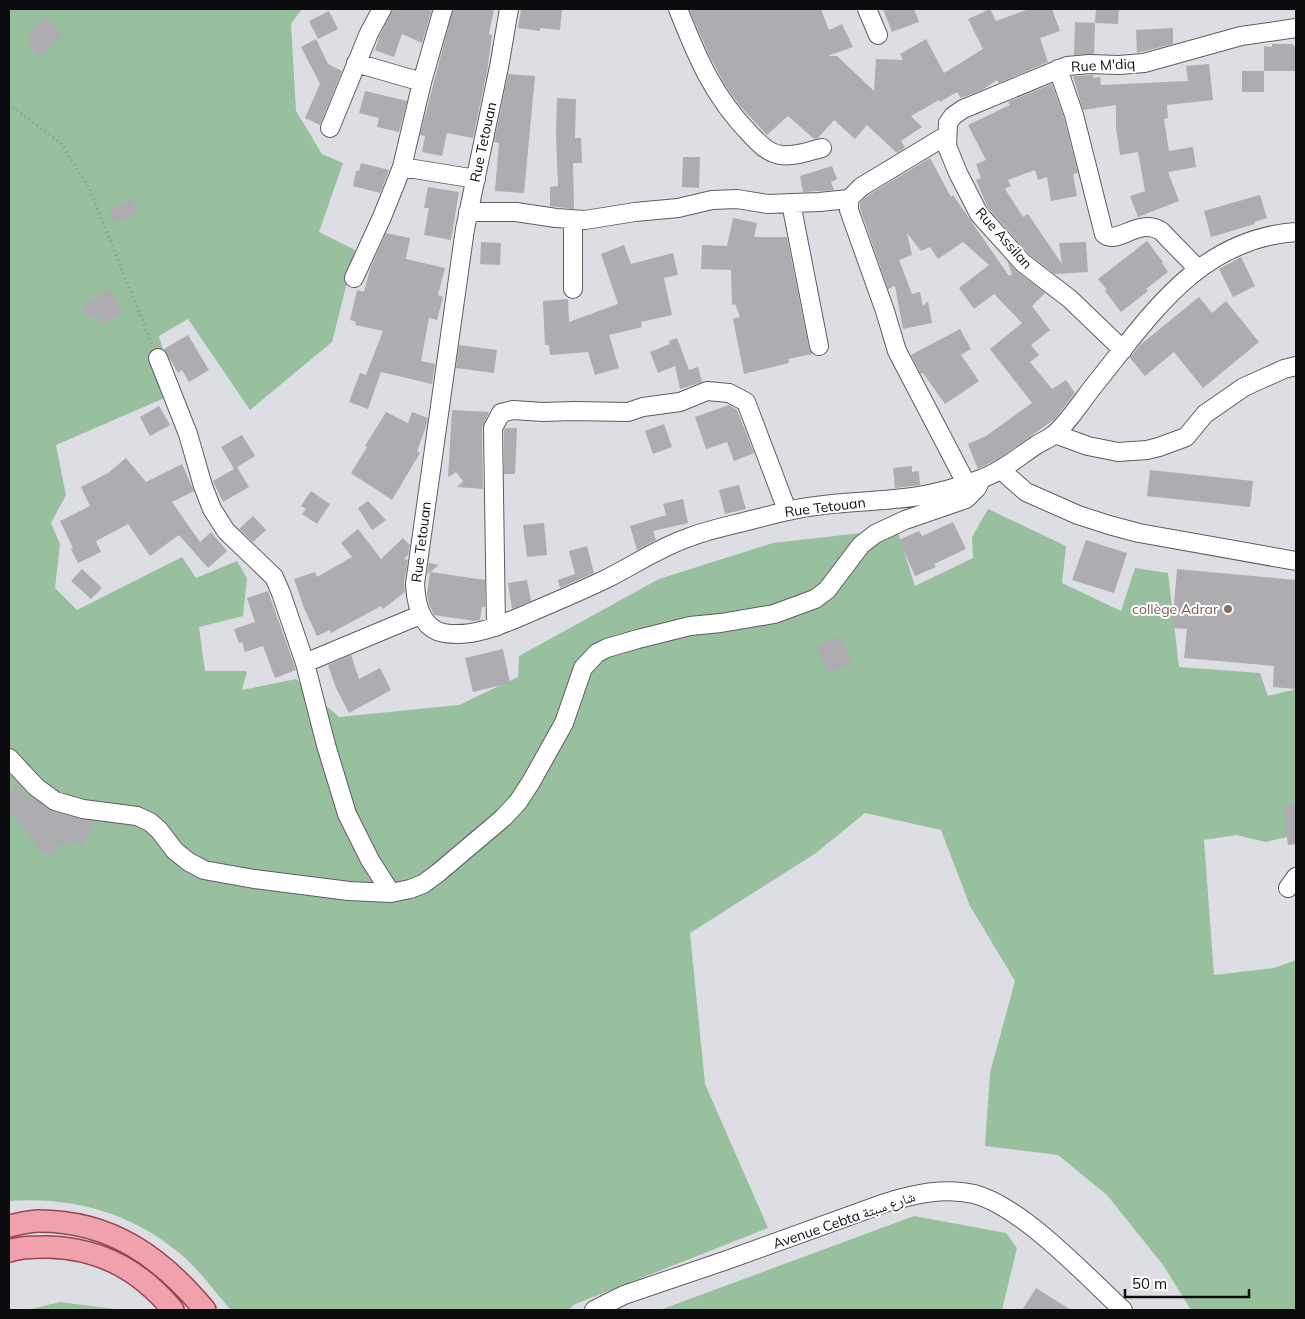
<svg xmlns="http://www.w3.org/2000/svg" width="1305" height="1319" viewBox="0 0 1305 1319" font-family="Mulish,'Noto Naskh Arabic',sans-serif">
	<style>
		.green { fill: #98bf9e }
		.building { fill: #acacb1 }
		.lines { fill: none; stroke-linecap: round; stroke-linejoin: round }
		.minor-casing { stroke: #5d5e62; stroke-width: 20 }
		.major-casing { stroke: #984551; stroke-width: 24 }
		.path { stroke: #919296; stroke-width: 3; stroke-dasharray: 1 4; stroke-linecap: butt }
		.minor { stroke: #fff; stroke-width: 18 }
		.major { stroke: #efa1ac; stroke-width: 21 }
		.education-dot { fill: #8d6e63; stroke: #fff; stroke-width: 2 }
		.labels { text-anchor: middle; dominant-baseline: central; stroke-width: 4; stroke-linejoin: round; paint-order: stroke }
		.street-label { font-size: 14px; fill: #0c0c0e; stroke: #fff }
		.education-label { font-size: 14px; fill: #785e54; stroke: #fff; text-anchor: end }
	</style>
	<rect width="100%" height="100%" fill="#dddee3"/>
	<path class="green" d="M9 9H302L291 24 296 111 322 154 343 163 319 232 355 250 332 342 250 410 188 319 159 336 176 393 56 445 66 495 51 523 60 544 55 588 77 610 182 557 196 578 237 561 247 578 243 616 199 627 205 671H247L242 690 296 679 339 717 459 705 518 677 519 656 659 579 773 543 897 529 915 586 973 558 972 537 988 509 1066 546 1062 583 1121 611 1135 568 1168 573 1179 667 1260 673 1268 696 1296 689V835L1266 842 1236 835 1204 840 1214 975 1274 968 1296 960V1310H1191L1163 1265 1107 1195 1058 1155 985 1146 990 1073 1015 981 970 906 941 830 865 813 816 853 690 933 705 1084 768 1228 573 1305 569 1310H231C215 1292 200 1271 183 1256 134 1213 72 1196 9 1201Z
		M914 1216 1006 1233 1017 1248 1002 1310H660Z
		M60 1302 121 1310H27Z"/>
	<path class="building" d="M393 9H432L422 43 402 34 394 57 375 50 379 37Z
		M453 9H494L489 34 492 35 487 72 473 138 447 133 442 156 422 152 425 136 420 135Z
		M521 9H562L560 30 540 28V31L518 28Z
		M694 9H821L829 30 842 24 853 47 828 56H837L874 91 876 59 903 60 900 54 926 39 944 73 983 49 968 19 990 9 996 21 1029 9H1052L1060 31 1040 38 1048 62 999 83 997 80 982 90 961 98 957 92 940 102 939 100 911 116 922 127 901 141 905 148 897 153 867 125 855 139 834 120 818 138 814 139 788 116 767 135 739 105 725 85 709 55 695 23 690 11Z
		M883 9H914L919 22 892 32Z
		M1096 9H1119L1118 24 1095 23Z
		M329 11 338 29 318 39 309 21Z
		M46 16 63 36 40 57 27 44 32 39 28 33Z
		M1075 22 1095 23 1094 54 1074 55Z
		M1173 28V44L1137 53 1136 30Z
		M316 39 328 64 342 71 320 125 305 118 320 84 301 47Z
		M1272 44H1293V46H1296V71H1264V46L1272 47Z
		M1209 64 1213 100 1167 105 1168 118 1164 119 1169 151 1193 147 1196 167 1168 172 1179 201 1138 217 1130 196 1145 191 1138 152 1120 155 1116 128V105L1083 110 1073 76 1093 75V78L1100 77 1101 85 1188 81 1186 66Z
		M1242 71H1264V92H1242Z
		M508 74 535 76 524 193 495 191 499 143 494 142Z
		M1052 84 1064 118 1078 173 1073 174 1077 196 1051 201 1047 177 1038 180 1035 170 1008 180 1011 186 1005 189 1023 217 1028 214 1062 264 1059 243 1086 242 1088 272 1055 274 1030 255 988 208 976 180 981 178 976 164 986 160 968 125 1010 105 1008 102Z
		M365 91 407 101 399 132 377 127 379 118 359 113Z
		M557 98 576 99 575 138H581L582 163H573L574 209 550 206V187L558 186 556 133Z
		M683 157H700L699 188 682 187Z
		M930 158 951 197 953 195 1009 276 1012 274 1007 261 1016 271 1045 293 1032 306 1050 330 1031 345 1039 355 1030 362 1052 389 1066 380 1075 393 1055 419 998 459 978 469 968 444 986 436 1032 403 990 349 1022 323 994 294 974 309 959 288 989 265 963 242 938 259 930 247 921 251 907 233 912 255 899 260 912 294 920 292 923 306 928 301 932 323 903 329 895 286 888 289 860 208V203L867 196Z
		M361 163 389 170 380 193 353 186 356 171H359Z
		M832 166 837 179 831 182 834 190 803 192 800 176Z
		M428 187 459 192 451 240 424 235 429 208H424Z
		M1260 195 1267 218 1254 222 1255 224 1211 237 1204 211Z
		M132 200 138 214 115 223 109 210Z
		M733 218 757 223 754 237H787L809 348 812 354 788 359 789 363 744 374 733 319 740 317 735 304 732 305 731 270 701 269 702 245 727 246Z
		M386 233 410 238 406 259 445 268 438 295 443 297 437 320 429 318 421 361 435 364 432 384 381 372 368 409 349 402 360 373 366 375 383 331 355 325 356 322 350 320 357 290 364 292 370 269Z
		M1147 241 1163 262 1162 263 1168 272 1146 289 1148 291 1121 312 1105 291 1107 290 1098 279Z
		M481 242 501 243 500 265 480 264Z
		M624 245 631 264 673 253 678 275 664 278 672 315 641 322 642 327 609 335 619 368 595 375 588 352 550 355 549 345H545L543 301 568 299 569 322 618 304 601 254Z
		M1241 257 1255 286 1233 297 1219 269Z
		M109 289 123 312 103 325 96 313 91 319 82 310 90 301Z
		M1199 297 1212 313 1226 301 1259 342 1203 388 1174 352 1145 376 1130 358 1140 345Z
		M960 329 971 349 961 355 979 381 945 404 923 373 921 374 911 355Z
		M188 335 209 370 189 382 182 370 178 373 164 349Z
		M677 338 689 370 698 367 702 382 680 389 675 366 658 373 650 352 670 344 669 341Z
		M459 345 497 350 494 373 456 368Z
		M729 405 737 410 754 453 734 461 727 442 706 449 695 417Z
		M159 406 170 425 150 436 140 417Z
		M452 410 489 412 482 428 483 489 457 487 463 481 456 472 448 477Z
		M386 412 408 423 412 412 428 418 426 427 417 451 420 453 392 500 351 473 367 447 365 446Z
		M664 424 672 447 653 454 645 431Z
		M505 428H517L515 474H504V431Z
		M242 435 255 456 237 467 249 487 223 502 213 481 234 469 221 447Z
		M126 458 146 482 182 464 194 491 172 502 200 542 211 532 227 551 208 568 179 535 150 556 128 524 96 541 101 552 78 563 71 549 73 548 60 521 90 506 81 487 108 473Z
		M912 466V472L919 471 920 485 895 488 893 468Z
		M1150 470 1253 481 1250 507 1147 496Z
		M739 485 746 509 725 514 719 490Z
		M311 491 330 504 317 524 302 514 306 509 301 506Z
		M683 499 688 523 653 531 656 540 637 550 630 526 666 515 663 504Z
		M368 501 386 520 372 530 358 508Z
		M253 516 266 530 253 542 239 529Z
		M953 522 966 549 934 564 936 567 915 576 899 540 919 531 922 536Z
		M544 523 547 555 527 557 523 525Z
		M358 529 381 559 403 538 410 545 408 555 404 559 408 560 404 583 405 592 383 609 381 606 331 633 330 630 317 636 304 608 294 579 315 572 317 577 352 557 341 543Z
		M1086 540 1127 553 1114 593 1072 580Z
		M587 546 594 573 560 588 558 580 575 574 569 551Z
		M429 563 439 565 430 572 485 580V607H482L480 620 474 621 434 615 429 604 427 594 430 572 427 574Z
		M82 569 102 588 91 599 71 581Z
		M1177 569 1296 580V689L1273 687 1274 666 1184 658 1187 629 1172 628Z
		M527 580 531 601 512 609 508 583Z
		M268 591 296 670 275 678 263 646 245 652 242 642 239 643 234 629 255 622 247 598Z
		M841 636 852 663 828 673 816 646Z
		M503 649 510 683 473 692 465 658Z
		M351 655 359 679 380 668 391 690 349 713 336 688 328 665Z
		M17 785 32 802 35 799 52 811 94 822 83 846 71 840 68 847 59 843 54 856 35 847 36 844 9 811V792Z
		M1296 804V844L1288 845 1283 806Z
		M1036 1288 1071 1310H1022Z"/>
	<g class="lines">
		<g class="minor-casing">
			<path id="minor" d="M509 9 499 67 465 229 415 584C416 603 421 629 444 633 473 638 503 624 529 613 555 602 581 591 606 579 634 565 660 547 690 537 711 529 733 525 755 519 776 514 795 508 816 506 842 502 868 502 894 499 923 497 954 489 981 479 1003 471 1019 456 1038 444 1043 441 1048 439 1052 436 1065 427 1082 401 1092 388 1149 318 1197 239 1296 232
				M678 9C697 57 713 96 750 134 759 143 767 153 781 155 794 157 809 151 822 148
				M867 9 878 35
				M356 63 422 82
				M1058 69 1074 115 1104 234C1117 246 1138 217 1161 231L1198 269
				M330 128 369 33 382 9
				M947 135 861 187 849 199V210L885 311 897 351 966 483
				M402 167 476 179
				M791 203 819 346
				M468 212H516L556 218 585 220 635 212 678 208 712 200 737 199 768 204 819 202 849 199
				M573 220V289
				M354 278 382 217 402 167 422 82 443 9
				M1123 350 1070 299 1023 263 979 214 958 173 947 146 948 123 953 116 963 109 1067 66 1089 64 1119 65 1144 63 1241 36 1296 28
				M158 358 188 434 203 486 212 509 226 531 274 577 281 593 305 663 326 745 347 814 370 860 391 893
				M1055 434 1088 446 1118 452 1147 450 1159 447 1186 437 1205 414 1244 387 1284 369 1296 366
				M1001 470 1026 492 1078 515 1109 525 1139 533 1296 561
				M496 627 493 428 501 413 513 410 543 412 574 411 628 412 643 407 680 402 707 391 729 393 746 402 787 510
				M305 663 420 615
				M9 758 36 787 55 801 83 809 137 816 150 822 159 830 175 851 189 862 204 870 254 879 349 891 391 893 410 889 423 884 438 873 503 818 518 802 531 782 564 723 583 668 597 653 607 648 638 639 690 626 721 623 774 614 815 599 827 590 861 545 875 534 905 520 966 499 977 488 981 479
				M1288 888 1296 877
				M594 1310 624 1295 727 1260 885 1203C914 1194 944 1187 974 1194 1023 1207 1086 1276 1123 1310"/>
		</g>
		<g class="major-casing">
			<path id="major" d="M9 1226C19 1224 29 1221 39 1221 111 1221 161 1257 205 1310
				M9 1251C21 1247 34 1247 47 1247 100 1248 140 1270 173 1310"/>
		</g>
		<path class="path" d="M9 104 61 143 89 188 152 344"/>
		<use href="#minor" class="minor"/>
		<use href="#major" class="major"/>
	</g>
	<circle class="education-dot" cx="1228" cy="609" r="5"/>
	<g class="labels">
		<g class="street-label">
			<text transform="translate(1103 65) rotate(-3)">Rue M'diq</text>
			<text transform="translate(483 142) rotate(-78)">Rue Tetouan</text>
			<text transform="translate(1004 238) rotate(48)">Rue Assilan</text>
			<text transform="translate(825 507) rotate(-7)">Rue Tetouan</text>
			<text transform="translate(421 542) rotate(-83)">Rue Tetouan</text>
			<text transform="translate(844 1220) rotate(-19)">Avenue Cebta شارع سبتة</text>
		</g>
		<g class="education-label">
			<text x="1218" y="609">collège Adrar</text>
		</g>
	</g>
	<rect width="1305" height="1319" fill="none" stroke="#0c0c0e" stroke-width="20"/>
	<path d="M1125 1289v8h124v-8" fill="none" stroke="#0c0c0e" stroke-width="2.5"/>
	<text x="1132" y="1289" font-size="15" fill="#0c0c0e" stroke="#ffffff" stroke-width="4" paint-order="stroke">50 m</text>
</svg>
